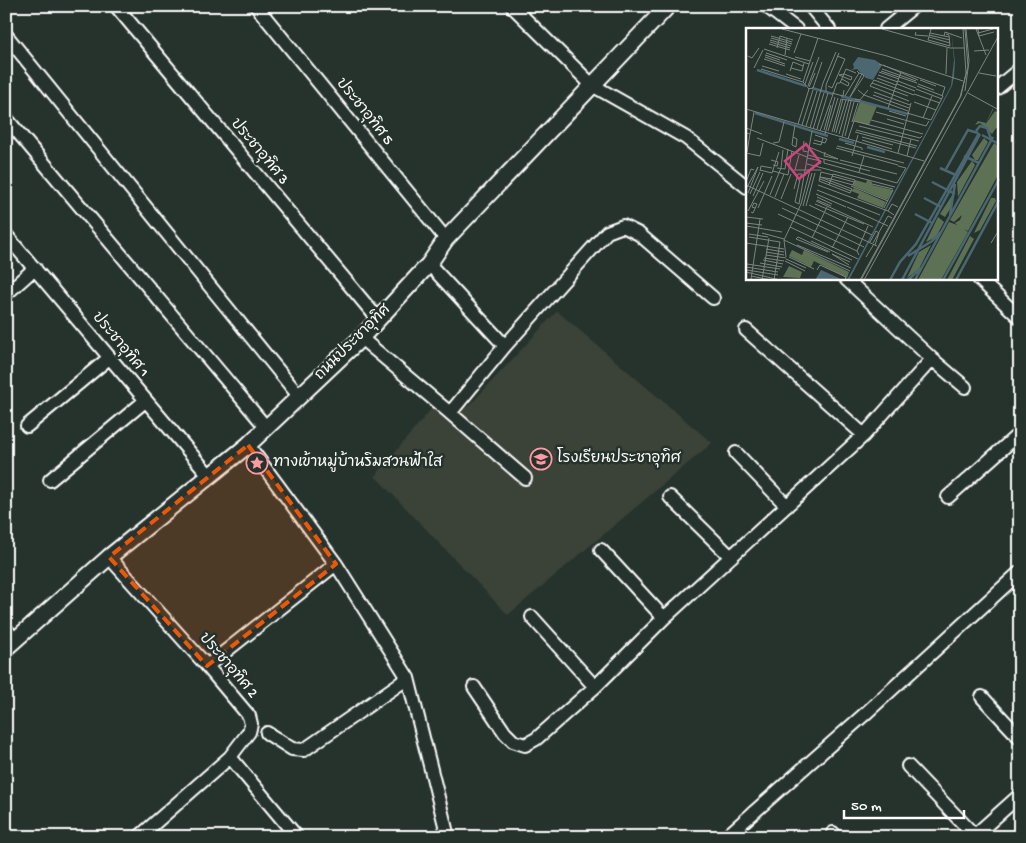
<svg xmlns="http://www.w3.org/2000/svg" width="1026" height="843" viewBox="0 0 1026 843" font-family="'Gochi Hand','Playpen Sans Thai',sans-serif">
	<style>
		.built { fill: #3a4238 }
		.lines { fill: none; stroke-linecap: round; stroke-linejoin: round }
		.minor-casing { stroke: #fff; stroke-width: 16 }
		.tertiary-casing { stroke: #fff; stroke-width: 19 }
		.minor { stroke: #26332d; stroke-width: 12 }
		.tertiary { stroke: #26332d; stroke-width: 15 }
		.marked { fill: #e8590c; fill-opacity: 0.2; stroke: #e8590c; stroke-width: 4; stroke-dasharray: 10 6; stroke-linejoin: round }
		.labels { text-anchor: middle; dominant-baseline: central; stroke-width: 5; stroke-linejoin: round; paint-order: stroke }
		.street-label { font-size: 15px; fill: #fff; stroke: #26332d }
		.poi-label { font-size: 15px; fill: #fff; stroke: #26332d; text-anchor: start }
		.inset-river { fill: none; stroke: #4b6771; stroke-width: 2.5 }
		.inset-road { fill: none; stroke: #7d8581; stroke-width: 1 }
		.view { fill: #ce467c; fill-opacity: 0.15; stroke: #ce467c; stroke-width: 2.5 }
		.inset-edge { fill: none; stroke: #fff; stroke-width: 2.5 }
	</style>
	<rect width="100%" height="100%" fill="#26332d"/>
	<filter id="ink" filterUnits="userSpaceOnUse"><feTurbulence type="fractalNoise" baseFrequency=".02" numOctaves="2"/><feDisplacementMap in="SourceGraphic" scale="10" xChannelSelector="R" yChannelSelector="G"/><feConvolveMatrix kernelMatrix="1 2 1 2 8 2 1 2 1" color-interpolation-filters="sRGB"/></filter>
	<g filter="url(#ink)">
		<path class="built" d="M557 311 712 443 508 615 375 476 432 408 469 406Z"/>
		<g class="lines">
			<g class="minor-casing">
				<path id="minor" d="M116 6 378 319
					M256 6 446 239
					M512 6 592 85 686 138 747 187
					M766 6 796 29
					M810 6 829 29
					M886 29 914 6
					M6 35 299 396
					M997 88 1020 69
					M6 118 265 426
					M6 235 209 475
					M846 279 932 359 965 387
					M979 279 1020 318
					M6 294 35 268
					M746 330 864 435
					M361 338 450 413 505 346 429 264
					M505 346 607 232 623 226 639 234 713 298
					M450 413 525 478
					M27 426 109 358
					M248 445 336 564 408 678 448 837
					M736 453 787 506
					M50 480 145 401
					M670 497 731 557
					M948 497 1020 433
					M601 550 664 618
					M109 557 207 666 249 716 251 724 249 732 230 757 139 837
					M532 617 595 687
					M6 629 15 640
					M207 666 336 564
					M474 687 505 733 513 741 525 745 536 739 595 687 664 618 864 435 932 359
					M982 697 1020 738
					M267 733 292 749 304 750 408 678
					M230 757 297 837
					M908 766 976 837
					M833 833 836 837
					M726 837 866 713 1020 572
					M973 837 1020 795"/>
			</g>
			<g class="tertiary-casing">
				<path id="tertiary" d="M6 648 109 557 248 445 361 338 429 264 446 239 668 6"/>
			</g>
			<use href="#minor" class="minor"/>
			<use href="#tertiary" class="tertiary"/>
		</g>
	</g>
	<path class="marked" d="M248 445 336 564 207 666 109 557Z"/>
	<defs>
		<g id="school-ring" transform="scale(1.125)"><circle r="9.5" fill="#26332d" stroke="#ff9aa2" stroke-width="1.5"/><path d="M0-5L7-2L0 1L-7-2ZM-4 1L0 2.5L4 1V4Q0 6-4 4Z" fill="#ff9aa2"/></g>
		<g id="sight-ring" transform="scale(1.125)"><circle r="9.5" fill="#26332d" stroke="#ff9aa2" stroke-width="1.5"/><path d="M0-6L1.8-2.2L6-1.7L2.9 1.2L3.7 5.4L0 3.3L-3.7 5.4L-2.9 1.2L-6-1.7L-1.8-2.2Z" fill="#ff9aa2"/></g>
	</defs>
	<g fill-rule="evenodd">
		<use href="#school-ring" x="541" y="459"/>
		<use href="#sight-ring" x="257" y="463"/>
	</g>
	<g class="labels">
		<g class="street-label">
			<text transform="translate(364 112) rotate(51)">ประชาอุทิศ 5</text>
			<text transform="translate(259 152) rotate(50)">ประชาอุทิศ 3</text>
			<text transform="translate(353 343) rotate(-45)">ถนนประชาอุทิศ</text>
			<text transform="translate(120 345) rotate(50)">ประชาอุทิศ 1</text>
			<text transform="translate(228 666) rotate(49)">ประชาอุทิศ 2</text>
		</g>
		<g class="poi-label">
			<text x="557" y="459">โรงเรียนประชาอุทิศ</text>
			<text x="273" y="463">ทางเข้าหมู่บ้านริมสวนฟ้าใส</text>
		</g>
	</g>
	<g transform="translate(746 28)">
		<rect width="252" height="252" fill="#26332d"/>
		<path d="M114 74 131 78 123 97 107 93ZM247 80V82L239 97 249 83 252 85V101L250 100 246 106 234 95 229 97 232 93 240 95ZM238 110 242 114 232 132H229L226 127ZM248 115 252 118V147L222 203 218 201 222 204 195 252H172L203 194 211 197 209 195 214 192 216 187 208 194 204 192ZM226 133 229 137 212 169 211 154ZM109 152 120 155 121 152 126 154V157L147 162 141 172 107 158ZM108 160 140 174 137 180 111 170 113 166 105 163ZM207 166V176L199 189 194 186ZM245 170H249L250 173 234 202 228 205ZM192 189 198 194 190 209 180 214ZM224 208 228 211 206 252H201ZM185 217 173 241 161 250 173 224ZM46 222 56 227 58 222 103 244 101 250 68 233 65 239 43 228ZM43 238 56 244 54 250 37 249Z" fill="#5d7155"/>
		<path d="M205 1 209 34 208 49 206 58 103 252H101L205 58 208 32ZM112 29 129 32 136 37 127 52 120 50 111 41 105 42 108 40 107 36ZM75 242 95 251 97 252H69Z" fill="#4b6771"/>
		<path class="inset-river" d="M11 42 60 58M66 60 87 66M95 68 162 86M9 85 82 108M230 103 234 98 241 100 245 111M236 107 253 116M93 111 108 115M121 119 139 124M218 128 233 135M194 140 212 148M200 141 222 102 232 105M186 154 209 166M178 170 195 179M169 186 186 195M204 187 209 156M162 228 186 213 195 204M144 252 154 234 170 216 233 105M156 252 234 106M162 252 175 240M169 252 247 109M197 252 253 151M210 252 253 172"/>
		<path class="inset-road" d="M36 1 141 28 217 53M136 1 204 20H218M185 1 182 12 204 18 203 7 200 6M230 1 240 27M232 1 233 8 248 4M170 4 169 7 182 8M184 5 203 9M232 5 247 1M183 7 204 12M25 8 46 14M198 8 199 4 216 10M183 9 204 15M25 10 46 16M24 12 45 18M24 14 44 20M23 16 44 22M31 20 34 8 47 12M18 21 63 36M228 23 243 22M20 25 41 32M48 25 55 6M19 27 34 32M39 27 41 10M2 28 6 30 13 20M19 29 39 36M49 29 64 33M18 31 39 38M133 36 199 59 196 68M137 37 172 52M16 38 33 43M8 40 17 22M45 40 56 43 58 35M15 41 57 54M136 41 170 53M44 43 47 34 57 38M111 43 113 45 116 46 118 48 104 69 116 46M135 43 171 55M133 44 153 51M233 45 250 48M40 46 55 51M98 46 93 47 105 52 106 49 98 46M200 46 201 20M132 47 152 54M131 50 150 57M174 52 190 58M152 53 170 60M57 54 72 10M94 54 102 58 103 55 96 51M91 55H94L100 41 110 45M126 55 162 68M59 56 67 34M151 56 169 63M172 56 188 62M62 58 73 29M82 58 86 60 99 31 91 28M63 59 69 45M62 61 67 60 76 34M170 61 196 71M112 62 118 67 162 83M219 63 223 33 220 1M80 64V57L93 25M128 64 164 77M86 65 97 68 98 62M222 65 253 82M168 66 194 75M127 67 163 80M99 68 113 45M109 71 114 72 122 62M163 73 124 58 128 52 168 67M168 74 190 82M142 80 155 44M0 81 178 133M143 83 160 88M130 84 180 98 183 93M161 85 185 92 197 68 171 58M177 90 186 68M141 91 158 96M125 92 177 106M106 94 112 75M52 96 63 61 57 54M56 97 67 62M60 98 71 63M113 98 173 113M0 100 16 106M64 100 77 55 90 24M67 101 78 65M71 101 82 65M78 102 85 77M110 102 171 118M74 103 91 55M82 103 92 70M86 104 95 71 114 74M88 104 97 71M109 104 170 120M0 105 4 106 8 84M90 105 100 72M79 106 89 69M93 106 103 71M99 108 108 74M47 109 51 111 50 119 46 117 47 109 49 97M96 109 105 73M116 109 147 117M11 110 61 129M102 111 108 93 174 110 176 108M68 112 79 115 81 111 69 107M116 112 146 121M58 113 57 123 62 124M27 115 33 114 38 94M67 115 75 117 77 110M99 115 116 120V122M91 118 158 135M63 119 92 131M90 120 152 137M1 124 4 106M79 124 78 128 92 131M0 125 14 128 17 115M152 125 165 75M62 127 124 143M106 128 112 107M161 128 165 111M61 130 75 133 74 136M78 131V135L151 155M25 132 32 134 31 138 27 137M94 132 151 146M61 136 149 159M31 140 39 141 42 121M14 142 26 145 33 124M48 142H75M49 142 53 127M14 143 15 138 26 140M27 143 42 147 46 123M113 144 118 128M86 148 108 154M74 151 105 163M85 153 106 161 104 165 73 153 75 144 87 147M85 153 74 149 85 151M0 154 5 141 8 142M151 155 160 140 152 138M126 156 147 161M0 157 131 218M72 157 142 183M83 157 87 146 109 152 107 157 85 151M105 158 142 173M0 161 12 139 2 165M48 161 52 146H56M71 162 134 187M4 166 14 144M70 166 100 179M24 167 35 140 37 122M7 168 17 145M29 169 38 146M71 169 86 176M35 171 45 146M71 172 85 178M70 173 127 199M53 176 66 103M53 176 49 174 55 147H60M69 176 118 196M63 177 126 207M57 178 66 145M60 178 69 145M101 179 142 198M12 180 26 148M36 180 118 219M138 180 147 162M2 183 18 153M5 184 7 185 11 176 8 175 6 179 9 180M32 186 111 223 113 227M148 187 142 183 146 176 152 179M0 189 17 191M0 195 16 197M0 198 36 204M44 199 112 231M16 205 38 211M3 206 22 209M3 209 34 214M66 210 81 179M38 212 104 243M65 213 106 232M124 214 130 203 133 205 129 217M0 215 38 221M127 215 142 188 146 190M245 215 253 202M51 217 105 240M86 220 102 189M20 221 38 224M111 223 122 198M20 224 38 227M82 224 50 211 52 209 84 224M86 226 103 237M86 226 104 234M20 227 40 230M40 229 38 212 55 176 64 142M43 229 68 241M120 229 128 216M18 230 38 233M40 231 60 240M17 232 37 236M39 233 59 243M14 235 36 239M1 236 34 241M0 239 32 244M1 242 32 247M71 242 74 237 100 249 99 252M0 244 34 252M5 248 25 252M9 252 5 251 14 191M16 252 23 210M28 252 34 214M114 252 214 69 222 39 219 1M115 252 215 68 220 45 217 1M118 252 253 7"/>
		<path class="view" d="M60 116 74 134 53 151 39 133Z"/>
		<rect width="252" height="252" class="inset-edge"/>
	</g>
	<rect width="1026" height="843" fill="none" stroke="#26332d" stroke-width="25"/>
	<rect x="12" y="12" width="1001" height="818" fill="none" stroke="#fff" stroke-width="2" filter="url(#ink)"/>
	<path d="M844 810v8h120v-8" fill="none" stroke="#ffffff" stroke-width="2.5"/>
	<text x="851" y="810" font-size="15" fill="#ffffff" stroke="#26332d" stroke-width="4" paint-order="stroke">50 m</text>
</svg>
